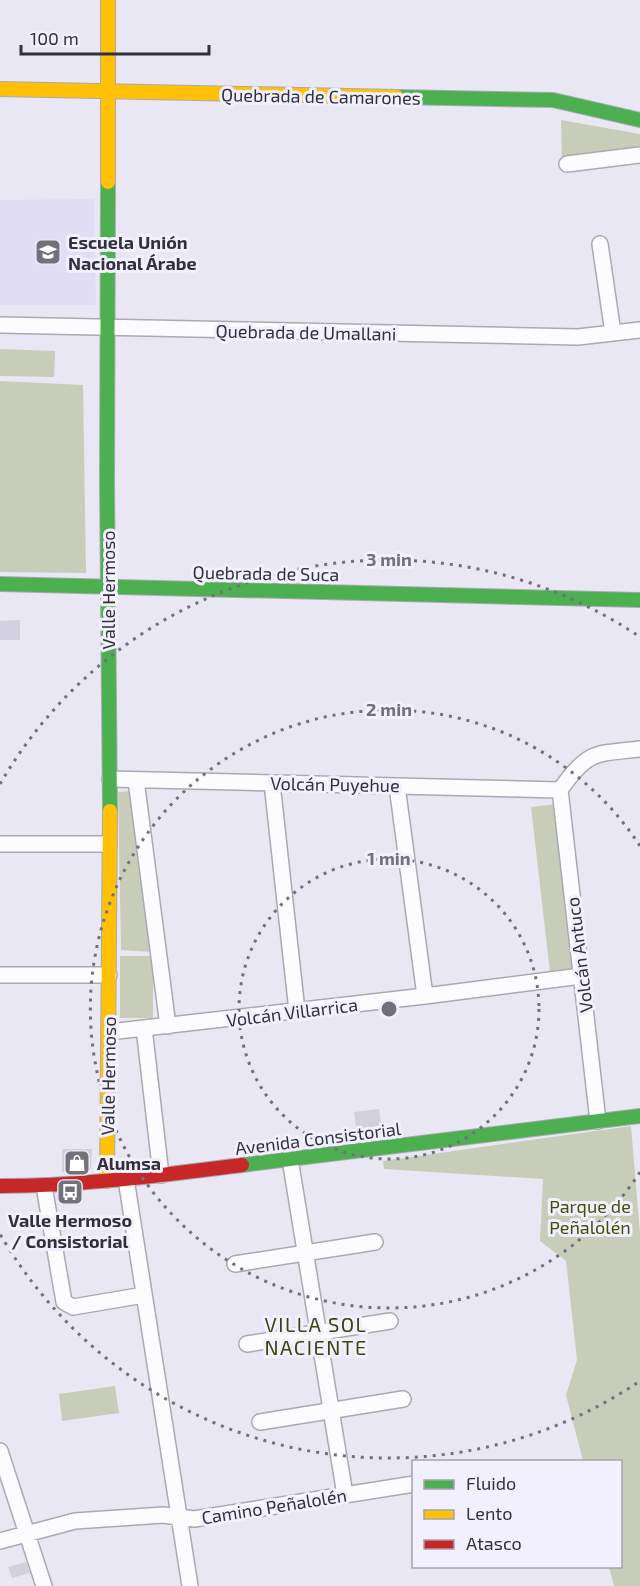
<svg xmlns="http://www.w3.org/2000/svg" width="640" height="1586" viewBox="0 0 640 1586" font-family="'Exo 2',sans-serif">
	<style>
		.built { fill: #e1ddf4 }
		.green { fill: #c8cdba }
		.building { fill: #d2cfdf }
		.lines { fill: none; stroke-linecap: round; stroke-linejoin: round }
		.street-casing { stroke: #aaa9b3; stroke-width: 18 }
		.fast-casing { stroke: #aaa9b3; stroke-width: 16 }
		.slow-casing { stroke: #aaa9b3; stroke-width: 16 }
		.jam-casing { stroke: #aaa9b3; stroke-width: 16 }
		.street { stroke: #fcfbfd; stroke-width: 15 }
		.fast { stroke: #4caf50; stroke-width: 14 }
		.slow { stroke: #ffc107; stroke-width: 14 }
		.jam { stroke: #c62828; stroke-width: 14 }
		.ring { fill: none; stroke: #72707b; stroke-width: 3; stroke-dasharray: 3 6 }
		.labels { text-anchor: middle; dominant-baseline: central; stroke-width: 6; stroke-linejoin: round; paint-order: stroke }
		.street-label { font-size: 18px; fill: #32303a; stroke: #f2effe }
		.poi-label { font-size: 18px; font-weight: bold; fill: #32303a; stroke: #f2effe; text-anchor: start }
		.park-label { font-size: 18px; fill: #444e03; stroke: #f2effe }
		.neighbourhood-label { font-size: 20px; letter-spacing: 1.5px; fill: #3b4407; stroke: #f2effe }
		.centre { fill: #72707b; stroke: #f2effe; stroke-width: 3 }
		.ring-label { font-size: 18px; text-anchor: middle; font-weight: bold; fill: #72707b; stroke: #f2effe; stroke-width: 6; stroke-linejoin: round; paint-order: stroke }
	</style>
	<rect width="100%" height="100%" fill="#e8e7f3"/>
	<path class="built" d="M94 199 96 305H0V200Z"/>
	<path class="green" d="M561 120 640 134V150L562 161Z
		M0 349 55 351 54 377 0 376Z
		M0 381 83 385 86 573 0 572Z
		M132 791 153 952 121 950 118 792Z
		M556 804 575 970 550 972 531 807Z
		M120 956H153V1018H120Z
		M631 1126 640 1233V1586H614L609 1567 620 1566V1462L583 1461 566 1395 577 1360 566 1261 540 1241 543 1179 384 1169 383 1161Z
		M115 1386 119 1413 62 1421 59 1394Z"/>
	<path class="building" d="M20 620V640H0V621Z
		M379 1109 382 1131 357 1134 354 1112Z
		M62 1149H92L91 1169 62 1172Z
		M26 1562 30 1573 12 1578 8 1567Z"/>
	<g class="lines">
		<g class="street-casing">
			<path id="street" d="M567 164 640 155
				M600 244 613 333
				M0 325 578 337 640 330
				M110 779 560 790
				M136 780 168 1026
				M272 783 297 1011
				M397 786 425 996
				M560 790 598 1121
				M560 790C588 750 595 754 640 749
				M0 844H109
				M0 975H109
				M144 1028 161 1175
				M109 1032 425 996 581 976
				M290 1159 345 1495
				M126 1179 190 1586
				M44 1186 64 1302 73 1307 144 1295
				M235 1264 375 1242
				M247 1344 390 1321
				M260 1422 403 1399
				M0 1451 44 1586
				M0 1541 75 1521 163 1515 194 1519 414 1484"/>
		</g>
		<g class="fast-casing">
			<path id="fast" d="M397 97 553 100 640 120
				M108 182 107 482 110 811
				M0 584 640 600
				M242 1165 640 1116"/>
		</g>
		<g class="slow-casing">
			<path id="slow" d="M0 89 397 97
				M108 182V0
				M107 1181 110 811"/>
		</g>
		<g class="jam-casing">
			<path id="jam" d="M0 1186C81 1186 162 1175 242 1165"/>
		</g>
		<use href="#street" class="street"/>
		<use href="#fast" class="fast"/>
		<use href="#slow" class="slow"/>
		<use href="#jam" class="jam"/>
	</g>
	<g class="ring">
		<circle cx="389" cy="1009" r="150"/>
		<path d="M640 1172A299 299 0 1 1 640 846"/>
		<path d="M637 1383A449 449 0 0 1 0 1234M0 784A449 449 0 0 1 637 635"/>
	</g>
	<defs>
		<g id="school-square" transform="scale(1.35)"><rect x="-9" y="-9" width="18" height="18" rx="4" fill="#72707b" stroke="#f2effe"/><path d="M0-5L7-2L0 1L-7-2ZM-4 1L0 2.5L4 1V4Q0 6-4 4Z" fill="#fff"/></g>
		<g id="shop-square" transform="scale(1.35)"><rect x="-9" y="-9" width="18" height="18" rx="4" fill="#72707b" stroke="#f2effe"/><path d="M-5-2.5h2.3a2.7 3.5 0 0 1 5.4 0H5L5.5 6h-11ZM-1.5-2.5h3a1.5 2.3 0 0 0-3 0Z" fill="#fff"/></g>
		<g id="bus-square" transform="scale(1.35)"><rect x="-9" y="-9" width="18" height="18" rx="4" fill="#72707b" stroke="#f2effe"/><path d="M-5-6H5V4H4V6H2V4H-2V6H-4V4H-5ZM-3.5-4V0h7V-4ZM-3.5 1.2v1.5H-2V1.2ZM2 1.2v1.5H3.5V1.2Z" fill="#fff"/></g>
	</defs>
	<g fill-rule="evenodd">
		<use href="#school-square" x="48" y="252"/>
		<use href="#shop-square" x="77" y="1163"/>
		<use href="#bus-square" x="70" y="1192"/>
	</g>
	<g class="labels">
		<g class="street-label">
			<text transform="translate(321 96) rotate(1)">Quebrada de Camarones</text>
			<text transform="translate(306 332) rotate(1)">Quebrada de Umallani</text>
			<text transform="translate(266 573) rotate(1)">Quebrada de Suca</text>
			<text transform="translate(108 590) rotate(-90)">Valle Hermoso</text>
			<text transform="translate(335 784) rotate(1)">Volcán Puyehue</text>
			<text transform="translate(579 955) rotate(-97)">Volcán Antuco</text>
			<text transform="translate(292 1012) rotate(-7)">Volcán Villarrica</text>
			<text transform="translate(108 1076) rotate(-89)">Valle Hermoso</text>
			<text transform="translate(318 1138) rotate(-7)">Avenida Consistorial</text>
			<text transform="translate(274 1506) rotate(-9)">Camino Peñalolén</text>
		</g>
		<g class="poi-label">
			<text x="68" y="242">Escuela Unión<tspan x="68" dy="21">Nacional Árabe</tspan></text>
			<text x="97" y="1163">Alumsa</text>
			<text x="70" y="1220" text-anchor="middle">Valle Hermoso<tspan x="70" dy="21">/ Consistorial</tspan></text>
		</g>
		<g class="park-label">
			<text x="590" y="1206">Parque de<tspan x="590" dy="21">Peñalolén</tspan></text>
		</g>
		<g class="neighbourhood-label">
			<text x="316" y="1324">VILLA SOL<tspan x="316" dy="23">NACIENTE</tspan></text>
		</g>
	</g>
	<circle cx="389" cy="1009" r="9" class="centre"/>
	<g class="ring-label">
		<text x="389" y="566">3 min</text>
		<text x="389" y="716">2 min</text>
		<text x="389" y="865">1 min</text>
	</g>
	<rect x="412" y="1460" width="210" height="108" fill="#f2effe" stroke="#a5a3b0" stroke-width="1.5"/>
	<rect x="424" y="1480" width="30" height="9" fill="#4caf50" stroke="#a5a3b0" stroke-width="1.5"/>
	<text x="466" y="1490" font-size="18" fill="#32303a">Fluido</text>
	<rect x="424" y="1510" width="30" height="9" fill="#ffc107" stroke="#a5a3b0" stroke-width="1.5"/>
	<text x="466" y="1520" font-size="18" fill="#32303a">Lento</text>
	<rect x="424" y="1540" width="30" height="9" fill="#c62828" stroke="#a5a3b0" stroke-width="1.5"/>
	<text x="466" y="1550" font-size="18" fill="#32303a">Atasco</text>
	<path d="M21 45v9h188v-9" fill="none" stroke="#32303a" stroke-width="3"/>
	<text x="30" y="45" font-size="18" fill="#32303a" stroke="#f2effe" stroke-width="4.5" paint-order="stroke">100 m</text>
</svg>
